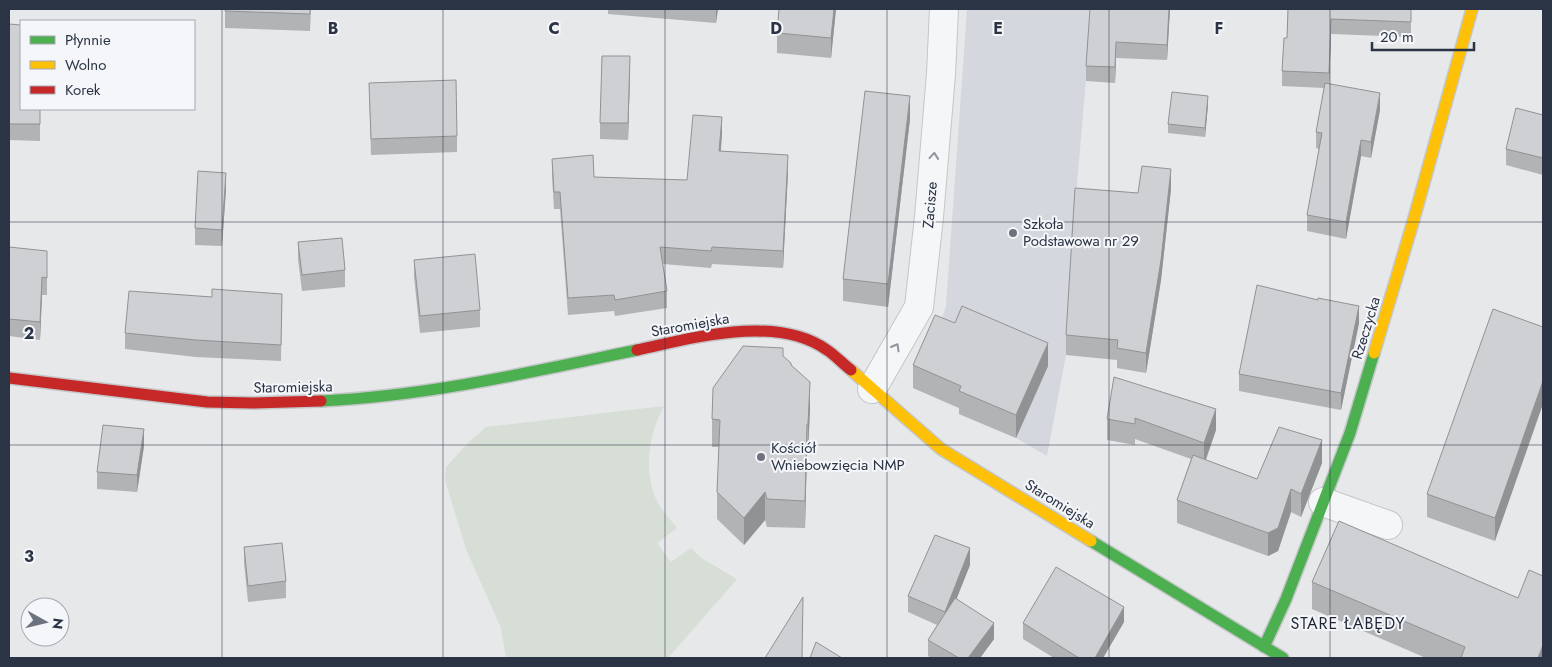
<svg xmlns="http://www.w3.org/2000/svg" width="1552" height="667" viewBox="0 0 1552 667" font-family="Jost,sans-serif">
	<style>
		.built { fill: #d4d7dd }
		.green { fill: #d6ded6 }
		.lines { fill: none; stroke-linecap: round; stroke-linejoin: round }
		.street-casing { stroke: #c4c6c8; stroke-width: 30 }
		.fast-casing { stroke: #c4c6c8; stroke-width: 14 }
		.slow-casing { stroke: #c4c6c8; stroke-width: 14 }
		.jam-casing { stroke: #c4c6c8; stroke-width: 14 }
		.street { stroke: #f5f6f7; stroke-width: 28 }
		.fast { stroke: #4caf50; stroke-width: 11 }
		.slow { stroke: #ffc107; stroke-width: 11 }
		.jam { stroke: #c62828; stroke-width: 11 }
		.wall { fill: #b1b3b5 }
		.shaded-wall { fill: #909294 }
		.building { fill: #ced0d3; stroke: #909294 }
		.oneway { stroke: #90959e }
		.grid { fill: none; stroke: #2b3445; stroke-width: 1; stroke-opacity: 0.55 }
		.poi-dot { fill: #6c737f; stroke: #f4f6f9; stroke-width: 2 }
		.labels { text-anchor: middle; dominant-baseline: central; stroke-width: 4; stroke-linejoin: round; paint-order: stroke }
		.street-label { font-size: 15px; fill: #2b3445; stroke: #f4f6f9 }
		.poi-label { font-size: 15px; fill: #2b3445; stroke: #f4f6f9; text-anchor: start }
		.neighbourhood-label { font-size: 16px; letter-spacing: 1px; fill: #1d2536; stroke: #f4f6f9 }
		.grid-label { font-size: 16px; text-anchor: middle; font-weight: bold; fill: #2b3445; stroke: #f4f6f9; stroke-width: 4; stroke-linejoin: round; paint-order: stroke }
	</style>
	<rect width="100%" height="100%" fill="#e6e8ea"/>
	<path class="built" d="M967 9H1092L1075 208 1066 355 1047 456 1016 438 959 414 961 409 913 388 935 338 946 306Z"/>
	<path class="green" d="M664 406C649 433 642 474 658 503 663 512 671 520 677 528L657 543 671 562 691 548 701 558 737 579 668 658H506L501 628 466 549 445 480 446 467 468 443 486 427Z"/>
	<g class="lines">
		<g class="street-casing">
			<path id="street" d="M872 389 919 307 929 217 941 74 944 9
				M1323 502 1388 525"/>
		</g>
		<g class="fast-casing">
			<path id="fast" d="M321 401C428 396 532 372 637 350
				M1091 541 1283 658
				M1264 647 1286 599 1350 433 1374 353"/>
		</g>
		<g class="slow-casing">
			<path id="slow" d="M1374 353 1413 222 1472 9
				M851 370 941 449 1091 541"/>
		</g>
		<g class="jam-casing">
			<path id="jam" d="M637 350C693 338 776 314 827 350 836 356 843 364 851 370
				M9 378 207 402 253 403 321 401"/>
		</g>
		<use href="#street" class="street"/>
		<use href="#fast" class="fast"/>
		<use href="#slow" class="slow"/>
		<use href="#jam" class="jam"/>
	</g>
	<path class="wall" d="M225 9H311L310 31 225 28Z
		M608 9H718L716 23 608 14Z
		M836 9 831 58 777 53V33Z
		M1090 9H1170L1167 60 1116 58 1115 83 1086 81V66Z
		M1288 9H1411V37L1331 34 1329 84 1380 110 1371 158 1361 156 1346 239 1307 231V215L1319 149 1316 148V132L1324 88 1282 86V71L1287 38Z
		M9 24 40 109V141L9 140Z
		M630 72 628 140 600 139V123Z
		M369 83 457 136V152L371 155Z
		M1208 105 1205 137 1168 133V124Z
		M1543 115V175L1506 165V149Z
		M910 119 888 307 843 301V279Z
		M722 133 721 151 788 172 783 268 712 264 711 268 663 264 667 291V308L615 316 614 311 568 315 560 209H554L552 176V159L594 177 687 180Z
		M226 189 222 246 195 245V228Z
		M1171 189 1161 280 1146 373 1117 368V360L1066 355V335L1138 193Z
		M298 242 345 270V287L302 291 298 259Z
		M9 247 47 278V295H42L40 340 9 336Z
		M414 260 480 310V327L420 333 414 277Z
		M282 294 281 361 196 357 125 349V333L212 297Z
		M955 323 1048 366 1016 438 959 414V408L913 388V365Z
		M1359 323 1341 410 1239 391V374Z
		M1543 327 1495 541 1427 517V494Z
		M783 356 791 365 810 409 808 451H807L805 528 767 527 765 520 744 545 717 519V492L719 447H712V419Z
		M1114 377 1216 430 1206 460 1257 479 1322 463 1301 517 1291 512 1278 551 1268 556 1177 523V500L1191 459 1135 439V445L1107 440V419Z
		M144 446 137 492 97 489V472Z
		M244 547 286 581V598L248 602 244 563Z
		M970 565 956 599 994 639 980 658H931L928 656V640L937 625 908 612V596Z
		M1312 582 1518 598 1543 658H1426L1312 609Z
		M1124 622 1103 658H1054L1023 639V623Z"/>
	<path class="shaded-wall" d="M716 9H718L716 23Z
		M834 9H836L831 58V38Z
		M1169 9H1170L1167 60V45Z
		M1331 19V34L1329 88V73Z
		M1116 42V58L1115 83V67Z
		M630 56V72L628 140V123Z
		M1380 93V110L1371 158V142Z
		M910 96V119L888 307V284Z
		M1208 96V105L1205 137V128Z
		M722 117V133L719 168V151Z
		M1361 140V156L1346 239V222Z
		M788 155V172L783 268V251Z
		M1171 169V189L1161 280 1146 373V353Z
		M226 173V189L222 246V230Z
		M42 277V295L40 340V322Z
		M1359 306V323L1341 410V393Z
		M1048 343V366L1016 438V415Z
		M1543 381V404L1495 541V518Z
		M810 382V409L808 451V424Z
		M1216 409V430L1204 464V443Z
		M807 424V451L805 528V501Z
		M144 429V446L137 492V475Z
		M1322 440V463L1301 517V494Z
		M1291 489V512L1278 551 1268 556V533Z
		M765 492V520L744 545V518Z
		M970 548V565L945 628V612Z
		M1124 607V622L1103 658H1095Z
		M994 623V639L980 658H968Z
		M1543 645V658H1538Z"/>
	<path class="building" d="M225 9H310V14L225 11Z
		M779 9H834L831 38 777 33Z
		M1090 9H1169L1167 45 1116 42 1115 67 1086 66Z
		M1288 9H1411V22L1331 19 1329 73 1282 71 1284 38H1287Z
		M9 24 21 25V109H40V124H9Z
		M602 56H630L628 123H600Z
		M456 80 457 136 371 139 369 83Z
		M1325 83 1380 93 1371 142 1361 140 1346 222 1307 215 1322 133 1316 132Z
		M865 91 910 96 888 284 843 279Z
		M1172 92 1208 96 1205 128 1168 124Z
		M1516 108 1543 115V158L1506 149Z
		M693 115 722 117 719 151 788 155 783 251 712 247 711 251 660 247 667 291 615 300 614 295 568 298 560 192H554L552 159 593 155 594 177 687 180Z
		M1142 166 1171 169 1161 260 1146 353 1117 348 1118 340 1066 335 1075 188 1138 193Z
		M198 171 226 173 222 230 195 228Z
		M342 238 345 270 302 275 298 242Z
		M9 247 47 251V278L42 277 40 322 9 319Z
		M475 254 480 310 420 316 414 260Z
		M1257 285 1318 300V298L1359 306 1341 393 1239 374Z
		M212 289 282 294 281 345 196 340 125 333 129 291 212 297Z
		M962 306 1048 343 1016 415 959 391 961 386 913 365 935 315 955 323Z
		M1493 309 1543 327V381L1495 518 1427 494Z
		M743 346 783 348V356L791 363V365L810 382 808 424H807L805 501 767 499 765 492 744 518 717 492 720 420 712 419 713 388Z
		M1114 377 1216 409 1204 443 1135 418V424L1107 419Z
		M103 425 144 429 137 475 97 472Z
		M1279 427 1322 440 1301 494 1291 489 1278 528 1268 533 1177 500 1193 455 1257 479Z
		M1339 521 1518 598 1529 570 1543 576V645L1538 658H1461L1465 647 1312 582Z
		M935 535 970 548 945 612 908 596Z
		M282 543 286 581 248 586 244 547Z
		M1056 567 1124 607 1095 658H1079L1023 623Z
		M803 597 802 658H765Z
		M955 598 994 623 968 658H959L928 640Z
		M816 642 842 658H810Z"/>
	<defs><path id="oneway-chevron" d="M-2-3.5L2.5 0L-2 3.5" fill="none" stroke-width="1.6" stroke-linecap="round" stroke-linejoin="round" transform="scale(1.25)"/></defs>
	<g class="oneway">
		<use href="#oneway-chevron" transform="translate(934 156) rotate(-85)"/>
		<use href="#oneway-chevron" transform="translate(896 347) rotate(-60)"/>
	</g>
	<path class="grid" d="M222 9V658M443 9V658M665 9V658M887 9V658M1109 9V658M1330 9V658M9 222H1543M9 445H1543"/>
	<g class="poi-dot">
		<circle cx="1013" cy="233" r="5"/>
		<circle cx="761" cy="457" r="5"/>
	</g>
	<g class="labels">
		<g class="street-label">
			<text transform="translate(930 205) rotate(-85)">Zacisze</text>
			<text transform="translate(690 325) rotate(-10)">Staromiejska</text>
			<text transform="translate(1366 328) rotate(-73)">Rzeczycka</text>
			<text transform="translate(293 387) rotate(-1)">Staromiejska</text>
			<text transform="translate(1060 504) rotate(32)">Staromiejska</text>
		</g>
		<g class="poi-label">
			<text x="1023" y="224">Szkoła<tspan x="1023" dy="17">Podstawowa nr 29</tspan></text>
			<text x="771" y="448">Kościół<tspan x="771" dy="17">Wniebowzięcia NMP</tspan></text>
		</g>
		<g class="neighbourhood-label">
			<text x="1348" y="623">STARE ŁABĘDY</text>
		</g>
	</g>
	<g class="grid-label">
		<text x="333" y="34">B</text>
		<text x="554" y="34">C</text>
		<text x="776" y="34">D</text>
		<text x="998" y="34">E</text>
		<text x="1219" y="34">F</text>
		<text x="29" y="339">2</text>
		<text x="29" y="562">3</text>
	</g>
	<rect width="1552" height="667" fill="none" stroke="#2b3445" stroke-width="20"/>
	<rect x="20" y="20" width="175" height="90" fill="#f4f6f9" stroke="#a4a8b1"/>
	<rect x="30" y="36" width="25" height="8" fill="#4caf50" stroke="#a4a8b1"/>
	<text x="65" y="45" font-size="15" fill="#2b3445">Płynnie</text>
	<rect x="30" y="61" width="25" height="8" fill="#ffc107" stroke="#a4a8b1"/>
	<text x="65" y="70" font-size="15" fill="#2b3445">Wolno</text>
	<rect x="30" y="86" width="25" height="8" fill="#c62828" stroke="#a4a8b1"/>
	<text x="65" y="95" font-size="15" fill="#2b3445">Korek</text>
	<g transform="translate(45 622) rotate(98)"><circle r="24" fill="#f4f6f9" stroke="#a4a8b1"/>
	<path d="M0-4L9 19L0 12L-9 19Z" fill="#6c737f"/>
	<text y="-8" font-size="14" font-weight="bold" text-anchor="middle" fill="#2b3445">N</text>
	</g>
	<path d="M1372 42v8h102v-8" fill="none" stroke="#2b3445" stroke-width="2.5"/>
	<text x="1380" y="42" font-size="15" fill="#2b3445" stroke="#f4f6f9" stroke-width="4" paint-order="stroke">20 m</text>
</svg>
